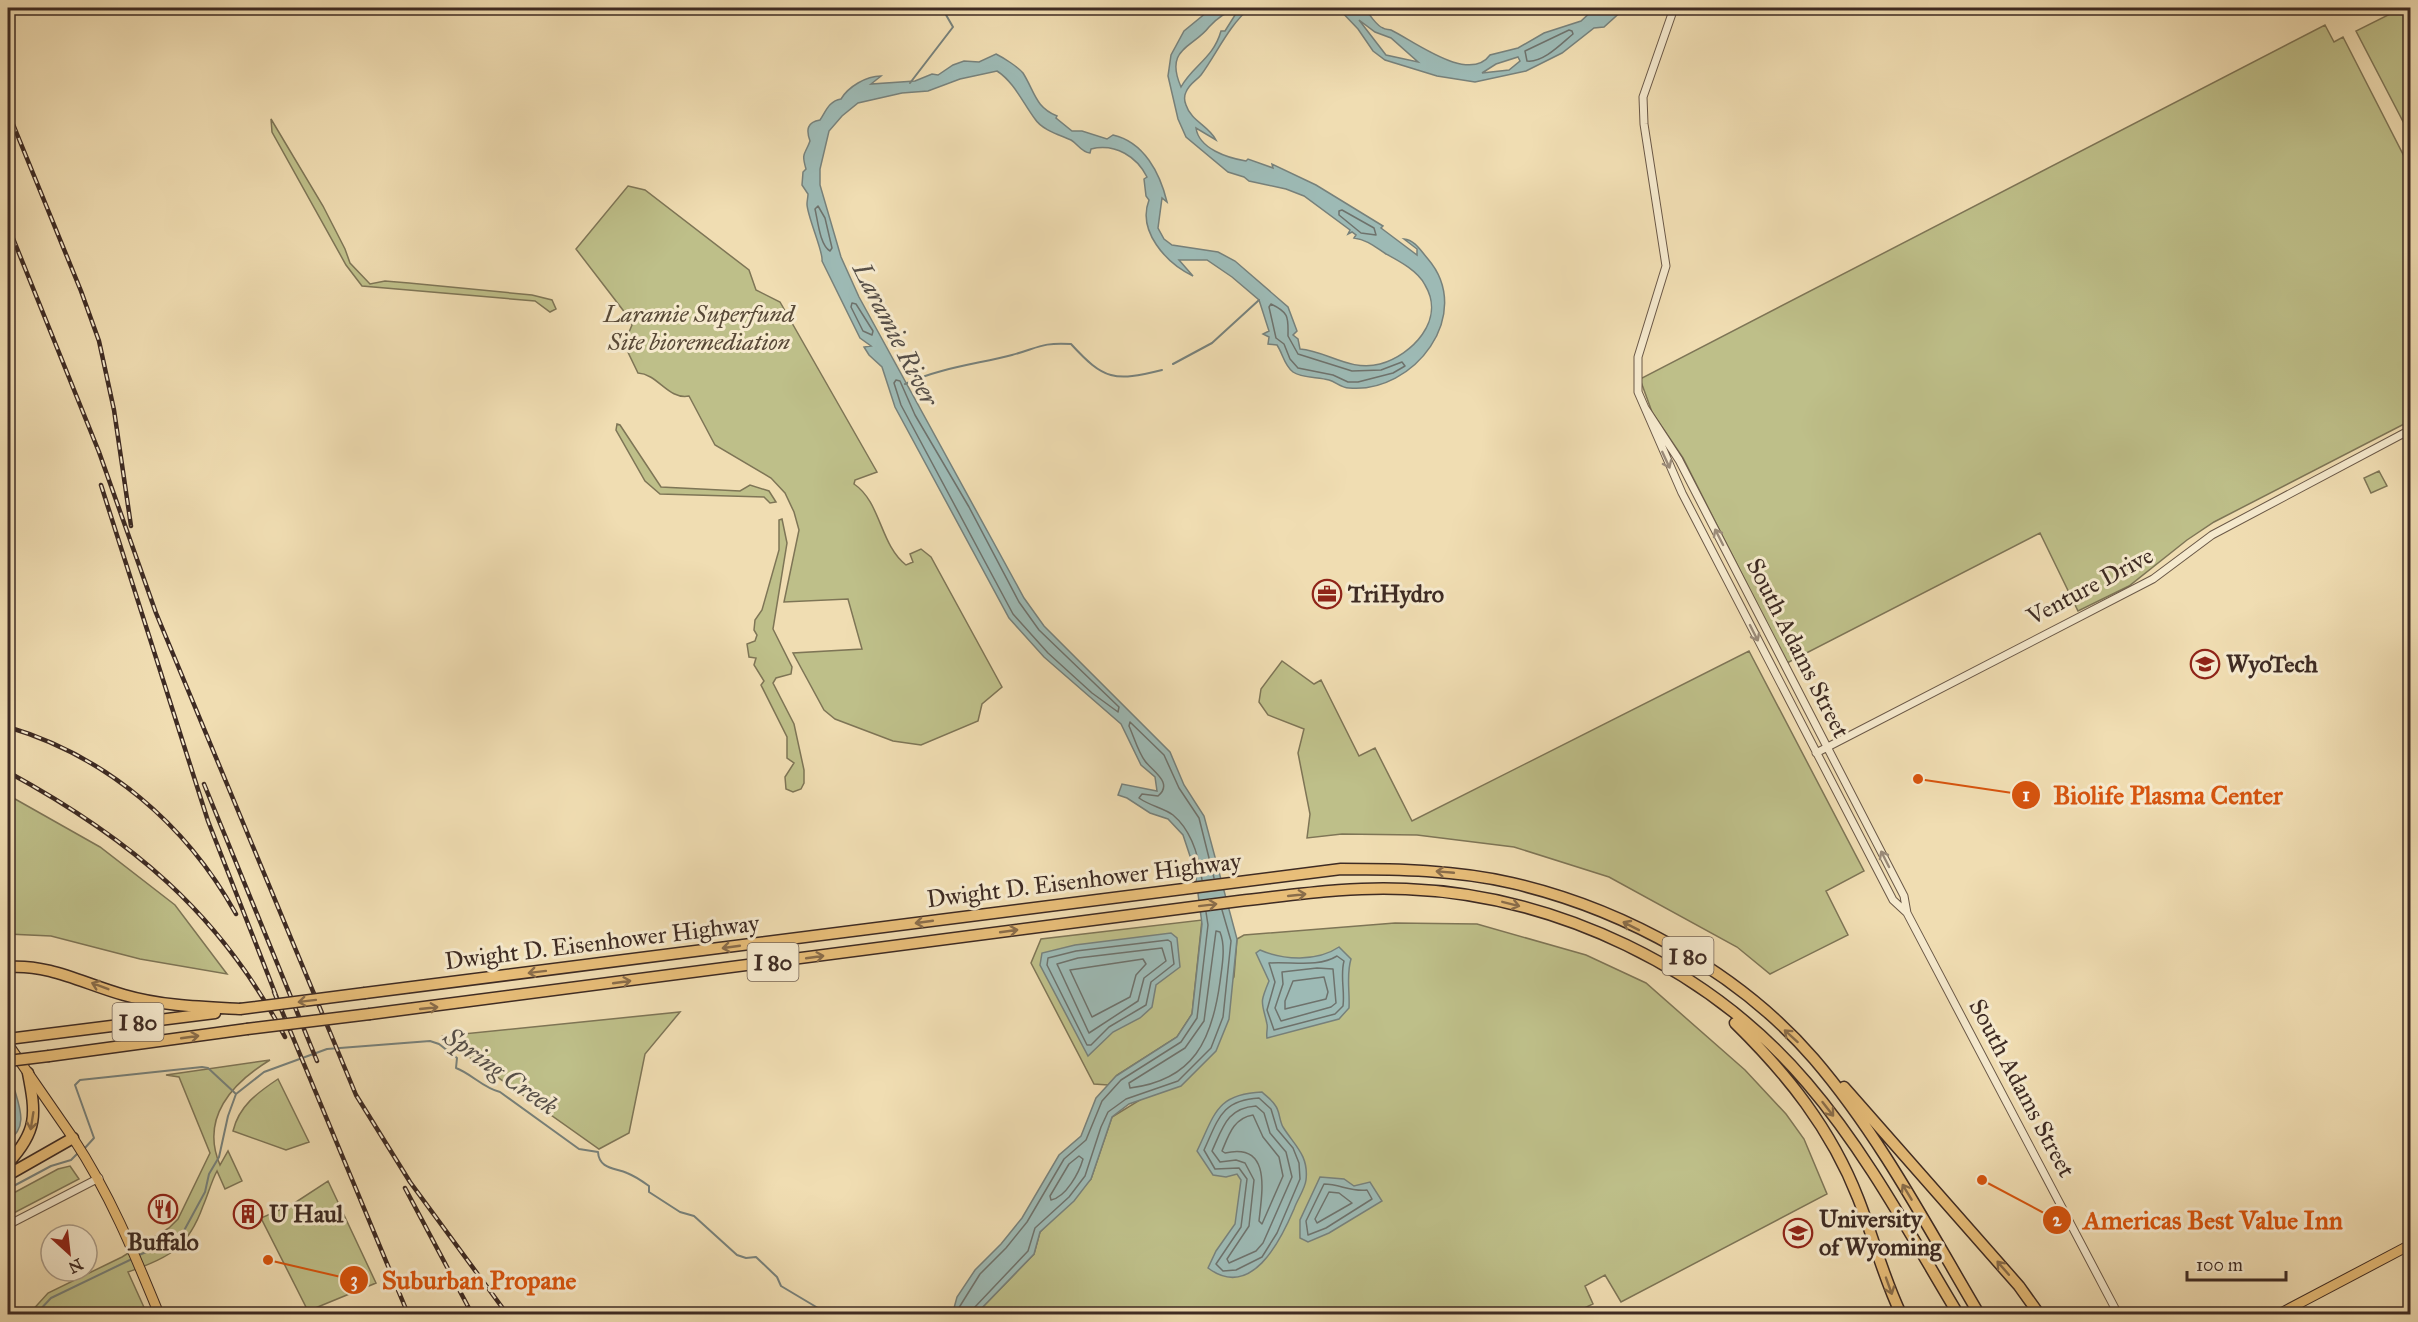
<svg xmlns="http://www.w3.org/2000/svg" width="2418" height="1322" viewBox="0 0 2418 1322" font-family="'IM FELL Great Primer',serif">
	<style>
		.green { fill: #bebf89; stroke: #7e7556; stroke-width: 1.5 }
		.water { fill: #9dbab5; stroke: #77817b; stroke-width: 1.5; fill-rule: evenodd }
		.lines { fill: none; stroke-linecap: round; stroke-linejoin: round }
		.shore { stroke: #6e726c; stroke-width: 1.5 }
		.stream { stroke: #77817b; stroke-width: 2 }
		.tertiary-casing { stroke: #6a5847; stroke-width: 9 }
		.primary-casing { stroke: #3e2b23; stroke-width: 11 }
		.trunk-casing { stroke: #3e2b23; stroke-width: 11 }
		.motorway-casing { stroke: #3e2b23; stroke-width: 13 }
		.tertiary { stroke: #f5e9cd; stroke-width: 7 }
		.primary { stroke: #e8be79; stroke-width: 9 }
		.trunk { stroke: #e8be79; stroke-width: 9 }
		.motorway { stroke: #e8be79; stroke-width: 10 }
		.rail-casing { stroke: #3e2b23; stroke-width: 4.5 }
		.rail { stroke: #f5e9cd; stroke-width: 2; stroke-dasharray: 7; stroke-linecap: butt }
		.motorway-bridge-casing { stroke: #3e2b23; stroke-width: 13; stroke-linecap: butt }
		.motorway-bridge { stroke: #e8be79; stroke-width: 10 }
		.oneway { stroke: #9a8a78 }
		.oneway2 { stroke: #8a6d4a }
		.labels { text-anchor: middle; dominant-baseline: central; stroke-width: 6; stroke-linejoin: round; paint-order: stroke }
		.shield { fill: #f5e9cd; stroke: #756456; stroke-width: 1.5 }
		.shield-label { font-size: 22px; font-weight: bold; fill: #3e2b23 }
		.park-label { font-size: 24px; font-style: italic; fill: #584937; stroke: #f5e9cd }
		.street-label { font-size: 24px; fill: #3e2b23; stroke: #f5e9cd }
		.poi-label { font-size: 24px; font-weight: bold; fill: #3e2b23; stroke: #f5e9cd; text-anchor: start }
		.water-label { font-size: 26px; font-style: italic; fill: #564f48; stroke: #f5e9cd }
		.leader { fill: none; stroke: #d7540e; stroke-width: 2 }
		.callout-dot { fill: #d7540e; stroke: #f5e9cd; stroke-width: 2 }
		.mark-label { font-size: 18px; text-anchor: middle; font-weight: bold; fill: #fff }
		.callout-label { font-size: 26px; text-anchor: middle; font-weight: bold; fill: #d7540e; stroke: #f5e9cd; stroke-width: 6; stroke-linejoin: round; paint-order: stroke }
	</style>
	<rect width="100%" height="100%" fill="#f0ddb2"/>
	<filter id="stains"><feTurbulence type="fractalNoise" baseFrequency=".00333" numOctaves="4"/><feColorMatrix values="0 0 0 0 .2 0 0 0 0 .09 0 0 0 0 .02 0 0 0 .5 -.17"/></filter>
	<radialGradient id="worn" r=".72"><stop offset=".6" stop-color="#630" stop-opacity="0"/><stop offset="1" stop-color="#630" stop-opacity=".3"/></radialGradient>
	<path class="green" d="M2402 8H2410V135L2356 31Z
		M2325 25 2334 42 2343 37 2410 168V421L2214 522 2187 540 2129 586 2078 611 2040 533 1787 663 1683 458 1652 412 1640 379Z
		M271 119 323 206 345 249 350 263 370 284 385 281 409 283 532 295 552 300 556 309 550 312 535 301 362 286 346 265 272 132Z
		M628 186 645 190 749 270 756 290 780 302 877 472 855 480 854 484C881 502 880 545 906 565L913 562 910 554 921 549 931 557 1002 687 982 704 978 721 921 745 893 741 835 719 824 710 793 653 862 649 848 599 784 602 799 530 794 512 785 493 771 478 715 445 689 396C668 400 658 374 638 373L624 344 632 325 629 318 576 249Z
		M617 424 620 425 661 487 740 491 750 485 769 491 776 502 770 503 764 497 660 494 645 481 616 430Z
		M2379 471 2387 486 2371 493 2364 478Z
		M782 519 787 543 773 629 792 667 791 674 776 678 773 683 794 724 804 770V783L801 789 793 792 786 789 785 777 794 763 787 758V737L761 685 764 681 754 665 756 658 749 657 747 644 755 641 757 635 754 630 755 620 762 610 779 550V520Z
		M1749 651 1864 871 1826 891 1848 935 1770 974 1737 947 1609 877 1514 847 1417 835 1342 834 1307 838 1310 814 1298 753 1304 729 1268 715 1259 702 1261 689 1282 661 1314 684 1321 680 1359 756 1375 748 1412 821Z
		M8 795 100 847 175 905 227 974 140 959 51 936 8 934Z
		M1202 920 1192 1014 1177 1037 1117 1075 1108 1085 1094 1084 1031 963 1041 939Z
		M1395 923 1477 924 1586 955 1646 983 1745 1070 1786 1114 1804 1139 1827 1194 1621 1302 1605 1275 1585 1286 1593 1304 1572 1314H976L1034 1254 1040 1232 1091 1179 1112 1117 1140 1100 1234 977 1237 939 1244 935Z
		M680 1012 645 1054 629 1133 599 1149 452 1045 443 1036Z
		M270 1060C232 1083 200 1118 220 1165L228 1151 242 1181 225 1189 217 1171C211 1182 208 1195 203 1206 188 1248 169 1258 128 1272L147 1314H29L48 1293 122 1257 169 1228 178 1219 210 1153 179 1077 166 1075Z
		M278 1079 309 1142 286 1150 233 1131C239 1106 257 1093 278 1079Z
		M70 1166 79 1179 8 1216V1196L58 1169Z
		M328 1181 376 1283 308 1311 261 1218 293 1204Z"/>
	<path class="water" d="M1212 8H1239C1225 12 1217 18 1209 27 1193 48 1164 48 1181 87 1193 65 1213 59 1221 31H1225L1235 15 1241 11 1242 8H1250C1229 25 1217 53 1201 75 1196 81 1190 83 1186 92 1184 96 1184 100 1186 105 1191 121 1209 126 1216 140L1196 128C1199 149 1228 158 1246 161L1248 159 1273 168 1272 164 1316 185 1383 226 1381 228 1417 255V249L1404 239C1415 240 1421 251 1428 259 1475 314 1414 394 1349 388 1341 388 1336 382 1329 380 1318 377 1301 378 1293 372 1284 365 1283 354 1277 345L1268 344 1269 337 1263 334 1269 331 1259 300 1232 277 1207 260H1179L1193 276C1166 263 1137 231 1149 200L1146 196 1144 179 1147 177C1137 157 1116 143 1091 149L1090 153C1081 152 1078 144 1071 140 1060 135 1042 130 1035 119 1023 103 1014 82 997 71L960 79 928 91 902 93 858 103 842 116 829 131 820 169V185L841 257 859 297 1024 598 1044 626 1170 752 1184 785 1204 816 1237 939 1229 1019 1216 1051 1181 1086 1129 1104 1112 1117 1091 1179 1074 1201 1040 1232 1034 1254 976 1314H947L954 1308 957 1297 975 1270 1001 1244 1022 1218 1059 1155 1081 1136 1096 1098 1116 1076 1177 1037 1192 1014 1202 924 1195 871 1183 835 1168 819 1150 813 1127 798 1118 795 1122 784 1157 791 1155 777 1141 765 1121 724 1044 657 1009 618 895 407 882 367 869 355 864 347 871 346 860 338 822 261C824 253 807 216 807 204 807 201 808 197 808 194L802 185 803 172 806 169C801 152 805 155 810 141 806 130 807 122 820 120 826 111 829 101 841 99 848 87 866 76 881 76L871 84 915 81 932 74 938 75 953 65 964 61 979 62 996 54C1004 58 1018 67 1023 73 1035 92 1035 107 1057 116L1056 118 1072 131H1082L1107 139 1113 135C1144 142 1160 173 1167 202L1162 198 1158 228 1164 239 1172 245 1218 252 1235 261 1288 307 1297 331 1293 335 1298 339 1300 349C1327 351 1350 372 1380 364 1412 355 1446 320 1425 285 1418 271 1399 261 1386 254 1375 247 1368 240 1354 238L1356 235 1352 232 1348 234 1350 230 1304 196 1286 189 1249 181 1244 177 1228 172 1186 137 1178 119 1168 76 1171 55 1184 31Z
		M1338 8H1365C1368 13 1377 26 1383 28 1385 30 1389 29 1391 30 1414 41 1469 84 1490 55L1518 48 1544 33 1581 21 1594 9 1625 8 1604 27 1594 28 1562 53 1526 71 1475 82 1437 76 1385 60 1373 51 1358 29ZM1359 20 1375 32 1391 38 1418 62 1386 55ZM1518 57 1520 61 1509 70 1482 73 1496 64Z
		M1171 933 1177 938 1180 967 1156 985 1152 1007 1140 1018 1113 1032 1088 1056 1040 965 1042 953 1075 945Z
		M1339 947 1351 959C1346 975 1350 991 1349 1008L1339 1019 1267 1038C1266 1033 1268 1028 1267 1024 1262 1001 1259 1005 1269 981L1256 953 1260 950C1283 960 1317 962 1339 947Z
		M8 1091H15C21 1111 27 1128 8 1141Z
		M1262 1092C1266 1096 1272 1100 1275 1105 1280 1111 1279 1120 1283 1127 1294 1145 1309 1155 1306 1180 1305 1189 1297 1200 1294 1209 1280 1242 1251 1300 1208 1268L1216 1251 1235 1224 1241 1180 1237 1174 1226 1177 1213 1175 1197 1151C1215 1114 1216 1094 1262 1092Z
		M1320 1177 1344 1179 1354 1186 1370 1182 1382 1201 1329 1233 1308 1242 1300 1238V1220Z"/>
	<g class="lines">
		<path class="shore" d="M1569 30 1572 31 1573 34C1561 44 1543 63 1527 61L1525 51Z
			M818 206 825 218 832 248 830 251C820 245 818 222 815 209Z
			M1342 210 1374 228 1376 235 1361 233 1339 215V211Z
			M852 303 856 304 873 331 872 335 863 331 851 307Z
			M1271 304C1290 313 1288 318 1288 336L1298 354 1352 371 1381 370 1402 362 1405 366 1393 373 1358 382H1348L1333 375 1298 368 1290 359 1284 344 1276 338 1269 307Z
			M896 380 900 381 915 415 969 507 1019 602 1039 630 1119 707 1118 712 1092 693 1048 653 1013 614 901 405 894 383Z
			M1202 880C1199 857 1191 830 1173 815 1164 808 1150 806 1139 798L1142 794 1158 796C1174 783 1152 771 1145 761 1138 752 1134 737 1129 726L1130 722 1164 755 1179 788 1199 818 1214 878
			M1216 931 1220 932C1226 947 1222 966 1220 982 1212 1040 1194 1080 1130 1088L1129 1083 1185 1048 1204 1021Z
			M1168 940 1171 942 1174 964 1151 982 1146 1005 1109 1027 1091 1045H1087L1047 965 1048 958 1076 951Z
			M1162 948 1166 961 1144 978 1138 1001 1089 1033 1057 964 1078 958Z
			M1337 956 1344 961C1340 976 1345 991 1343 1006L1335 1014 1274 1030 1267 1010 1275 982 1269 963C1290 961 1318 968 1337 956Z
			M1143 959 1146 964 1136 975 1130 997 1092 1017 1070 970Z
			M1317 968 1333 969 1336 1003 1331 1007 1281 1021 1275 1008 1283 984 1282 972Z
			M1324 977 1328 992 1326 999 1285 1009V1001L1293 981Z
			M1259 1098 1271 1109 1277 1129 1293 1148 1299 1163 1300 1179 1277 1233 1262 1257 1236 1270 1223 1271 1216 1264 1241 1227 1247 1179 1239 1168 1215 1169 1204 1150C1218 1120 1221 1100 1259 1098Z
			M1256 1106 1264 1113 1270 1133 1286 1152 1292 1177 1263 1243 1256 1251 1229 1263 1227 1259 1249 1226 1254 1180 1245 1163 1236 1160 1220 1162 1212 1151C1223 1127 1227 1108 1256 1106Z
			M1253 1115 1263 1137 1279 1157 1283 1176 1262 1224 1259 1221C1262 1192 1272 1142 1225 1153L1222 1151C1229 1134 1234 1118 1253 1115Z
			M1079 1156 1083 1159C1079 1173 1066 1197 1051 1200L1050 1196 1069 1164Z
			M1324 1184C1340 1184 1350 1192 1367 1190L1372 1199 1326 1228 1308 1235 1306 1221Z
			M1329 1192 1339 1193 1352 1203 1317 1223 1315 1219Z
			M955 1314 980 1274 1006 1248 1027 1222 1064 1159 1086 1140 1102 1101 1121 1080 1181 1042 1197 1018 1208 925 1206 912
			M972 1314 974 1308 1028 1251 1035 1228 1069 1197 1085 1176 1101 1127 1108 1112 1126 1099 1178 1081 1211 1048 1223 1017 1231 941 1222 910"/>
		<path class="stream" d="M910 83 953 27 942 8
			M1173 364 1212 343 1259 300
			M905 384C939 368 977 364 1012 355 1038 348 1042 342 1071 344 1104 380 1114 382 1162 370
			M84 1149 94 1138 75 1085 80 1080 202 1067 208 1068 236 1094
			M8 1189 51 1166 71 1160 79 1152
			M139 1255 180 1238 205 1192 209 1174 219 1157 228 1116 236 1094 264 1072 327 1049 430 1041 439 1044 457 1058 456 1068C472 1074 483 1088 500 1092L579 1149 598 1152C599 1169 615 1168 627 1173 635 1176 642 1181 649 1186V1192L680 1212 694 1216 737 1255 746 1258 756 1257 777 1277 781 1286 828 1314
			M36 1314 51 1298 134 1258"/>
		<g class="tertiary-casing">
			<path id="tertiary" d="M1674 8 1643 97 1644 124 1666 266 1638 357V392L1682 493 1893 900 1907 913 2118 1314
				M1645 408 1679 460 1904 896 1907 913
				M1816 753 2153 579 2212 535 2410 430
				M8 1225 99 1178"/>
		</g>
		<g class="primary-casing">
			<path id="primary" d="M73 1138C110 1194 134 1253 159 1314
				M2279 1314 2410 1245"/>
		</g>
		<g class="trunk-casing">
			<path id="trunk" d="M8 1044 73 1138"/>
		</g>
		<g class="motorway-casing">
			<path id="motorway" d="M8 967C50 964 84 984 124 995 162 1006 201 1007 240 1009
				M365 993 1341 869C1398 869 1456 870 1512 883 1624 909 1739 972 1814 1059 1880 1136 1928 1228 1979 1314
				M370 1014 1239 901C1294 895 1350 886 1406 889 1557 895 1709 968 1807 1083 1867 1153 1911 1236 1958 1314
				M1735 1023C1787 1074 1831 1129 1858 1198 1873 1236 1883 1277 1901 1314
				M8 1039 215 1013
				M49 1056 247 1029
				M1844 1087 2019 1286 2039 1314
				M8 1163C38 1131 36 1114 28 1073
				M8 1175 73 1138"/>
		</g>
		<use href="#tertiary" class="tertiary"/>
		<use href="#primary" class="primary"/>
		<use href="#trunk" class="trunk"/>
		<use href="#motorway" class="motorway"/>
		<g class="rail-casing">
			<path id="rail" d="M8 112 81 291 99 341 114 410 131 526
				M8 226 99 452 156 613 356 1095 410 1182 507 1314
				M101 485 208 821 277 998
				M8 727C106 756 186 824 236 914
				M8 772C129 838 220 912 285 1037
				M204 784 317 1061
				M274 992 408 1314
				M405 1188 472 1314"/>
		</g>
		<use href="#rail" class="rail"/>
		<g class="motorway-bridge-casing">
			<path id="motorway-bridge" d="M240 1009 365 993
				M247 1029 370 1014
				M8 1061 49 1056"/>
		</g>
		<use href="#motorway-bridge" class="motorway-bridge"/>
	</g>
	<defs><path id="oneway-shaft" d="M-6 0H5M1.5-3L5.5 0L1.5 3" fill="none" stroke-width="1.6" stroke-linecap="round" stroke-linejoin="round" transform="scale(1.5)"/></defs>
	<g class="oneway">
		<use href="#oneway-shaft" transform="translate(1666 460) rotate(65)"/>
		<use href="#oneway-shaft" transform="translate(1719 537) rotate(-117)"/>
		<use href="#oneway-shaft" transform="translate(1754 633) rotate(63)"/>
		<use href="#oneway-shaft" transform="translate(1885 859) rotate(-117)"/>
	</g>
	<g class="oneway2">
		<use href="#oneway-shaft" transform="translate(1445 872) rotate(-175)"/>
		<use href="#oneway-shaft" transform="translate(1297 895) rotate(-6)"/>
		<use href="#oneway-shaft" transform="translate(1511 904) rotate(14)"/>
		<use href="#oneway-shaft" transform="translate(1208 905) rotate(-7)"/>
		<use href="#oneway-shaft" transform="translate(924 922) rotate(172)"/>
		<use href="#oneway-shaft" transform="translate(1631 926) rotate(-153)"/>
		<use href="#oneway-shaft" transform="translate(1009 931) rotate(-8)"/>
		<use href="#oneway-shaft" transform="translate(731 947) rotate(172)"/>
		<use href="#oneway-shaft" transform="translate(815 957) rotate(-8)"/>
		<use href="#oneway-shaft" transform="translate(537 972) rotate(173)"/>
		<use href="#oneway-shaft" transform="translate(622 982) rotate(-8)"/>
		<use href="#oneway-shaft" transform="translate(100 986) rotate(-159)"/>
		<use href="#oneway-shaft" transform="translate(307 1001) rotate(173)"/>
		<use href="#oneway-shaft" transform="translate(429 1008) rotate(-6)"/>
		<use href="#oneway-shaft" transform="translate(1791 1036) rotate(-138)"/>
		<use href="#oneway-shaft" transform="translate(190 1037) rotate(-8)"/>
		<use href="#oneway-shaft" transform="translate(1828 1109) rotate(52)"/>
		<use href="#oneway-shaft" transform="translate(32 1121) rotate(99)"/>
		<use href="#oneway-shaft" transform="translate(1907 1192) rotate(-121)"/>
		<use href="#oneway-shaft" transform="translate(2003 1268) rotate(-131)"/>
		<use href="#oneway-shaft" transform="translate(1889 1286) rotate(70)"/>
	</g>
	<defs>
		<g id="office-ring" transform="scale(1.5)"><circle r="9.5" fill="#f5e9cd" stroke="#8f2418" stroke-width="1.5"/><path d="M-6-3h4V-5.5h4V-3h4V5H-6ZM-1-4.5V-3h2v-1.5ZM-6 0V1H6V0Z" fill="#8f2418"/></g>
		<g id="university-ring" transform="scale(1.5)"><circle r="9.5" fill="#f5e9cd" stroke="#8f2418" stroke-width="1.5"/><path d="M0-5L7-2L0 1L-7-2ZM-4 1L0 2.5L4 1V4Q0 6-4 4Z" fill="#8f2418"/></g>
		<g id="restaurant-ring" transform="scale(1.5)"><circle r="9.5" fill="#f5e9cd" stroke="#8f2418" stroke-width="1.5"/><path d="M-5-6h1v4h1v-4h1v4h1v-4h1v5L-1.5 .5V6h-2V.5L-5-1ZM5-6V6H3V1.5H1.5Q1.5-4 5-6Z" fill="#8f2418"/></g>
		<g id="building-ring" transform="scale(1.5)"><circle r="9.5" fill="#f5e9cd" stroke="#8f2418" stroke-width="1.5"/><path d="M-4-6H4V6H1V3H-1V6H-4ZM-2.5-4.3h1.7v1.8h-1.7ZM.8-4.3h1.7v1.8H.8ZM-2.5-1h1.7V.8h-1.7ZM.8-1h1.7V.8H.8Z" fill="#8f2418"/></g>
	</defs>
	<g fill-rule="evenodd">
		<use href="#office-ring" x="1327" y="594"/>
		<use href="#university-ring" x="2205" y="664"/>
		<use href="#restaurant-ring" x="163" y="1209"/>
		<use href="#building-ring" x="248" y="1214"/>
		<use href="#university-ring" x="1798" y="1233"/>
	</g>
	<g class="labels">
		<g class="shield">
			<rect x="1662.5" y="937" width="51" height="38" rx="4.5"/>
			<rect x="747.5" y="943" width="51" height="38" rx="4.5"/>
			<rect x="112.5" y="1003" width="51" height="38" rx="4.5"/>
		</g>
		<g class="shield-label">
			<text x="1688" y="956">I 80</text>
			<text x="773" y="962">I 80</text>
			<text x="138" y="1022">I 80</text>
		</g>
		<g class="park-label">
			<text x="699" y="314">Laramie Superfund<tspan x="699" dy="28">Site bioremediation</tspan></text>
		</g>
		<g class="street-label">
			<text transform="translate(2090 586) rotate(-28)">Venture Drive</text>
			<text transform="translate(1798 648) rotate(63)">South Adams Street</text>
			<text transform="translate(1084 880) rotate(-7)">Dwight D. Eisenhower Highway</text>
			<text transform="translate(602 942) rotate(-7)">Dwight D. Eisenhower Highway</text>
			<text transform="translate(2022 1088) rotate(62)">South Adams Street</text>
		</g>
		<g class="poi-label">
			<text x="1348" y="594">TriHydro</text>
			<text x="2226" y="664">WyoTech</text>
			<text x="269" y="1214">U Haul</text>
			<text x="1819" y="1219">University<tspan x="1819" dy="28">of Wyoming</tspan></text>
			<text x="163" y="1242" text-anchor="middle">Buffalo</text>
		</g>
		<g class="water-label">
			<text transform="translate(896 334) rotate(63)">Laramie River</text>
			<text transform="translate(501 1071) rotate(35)">Spring Creek</text>
		</g>
	</g>
	<path class="leader" d="M1918 779L2026 795M1982 1180L2057 1220M268 1260L354 1280"/>
	<g class="callout-dot">
		<circle cx="1918" cy="779" r="6"/>
		<circle cx="1982" cy="1180" r="6"/>
		<circle cx="268" cy="1260" r="6"/>
		<circle cx="2026" cy="795" r="15"/>
		<circle cx="2057" cy="1220" r="15"/>
		<circle cx="354" cy="1280" r="15"/>
	</g>
	<g class="mark-label">
		<text x="2026" y="801">1</text>
		<text x="2057" y="1226">2</text>
		<text x="354" y="1286">3</text>
	</g>
	<g class="callout-label">
		<text x="2168" y="804">Biolife Plasma Center</text>
		<text x="2213" y="1229">Americas Best Value Inn</text>
		<text x="479" y="1289">Suburban Propane</text>
	</g>
	<rect width="2418" height="1322" fill="none" stroke="#f0ddb2" stroke-width="30"/>
	<rect x="9" y="9" width="2400" height="1304" fill="none" stroke="#3e2b23" stroke-width="3"/>
	<rect x="15" y="15" width="2388" height="1292" fill="none" stroke="#3e2b23" stroke-width="1.5"/>
	<g transform="translate(69 1253) rotate(153)"><circle r="28" fill="#f5e9cd" stroke="#ac9d89" stroke-width="1.5"/>
	<path d="M0-4.5L10 22L0 15L-10 22Z" fill="#8f2418"/>
	<text y="-9" font-size="16" font-weight="bold" text-anchor="middle" fill="#3e2b23">N</text>
	</g>
	<path d="M2187 1271v9h99v-9" fill="none" stroke="#3e2b23" stroke-width="3"/>
	<text x="2196" y="1271" font-size="18" fill="#3e2b23" stroke="#f5e9cd" stroke-width="4.5" paint-order="stroke">100 m</text>
	<rect width="100%" height="100%" filter="url(#stains)"/>
	<rect width="100%" height="100%" fill="url(#worn)"/>
</svg>
